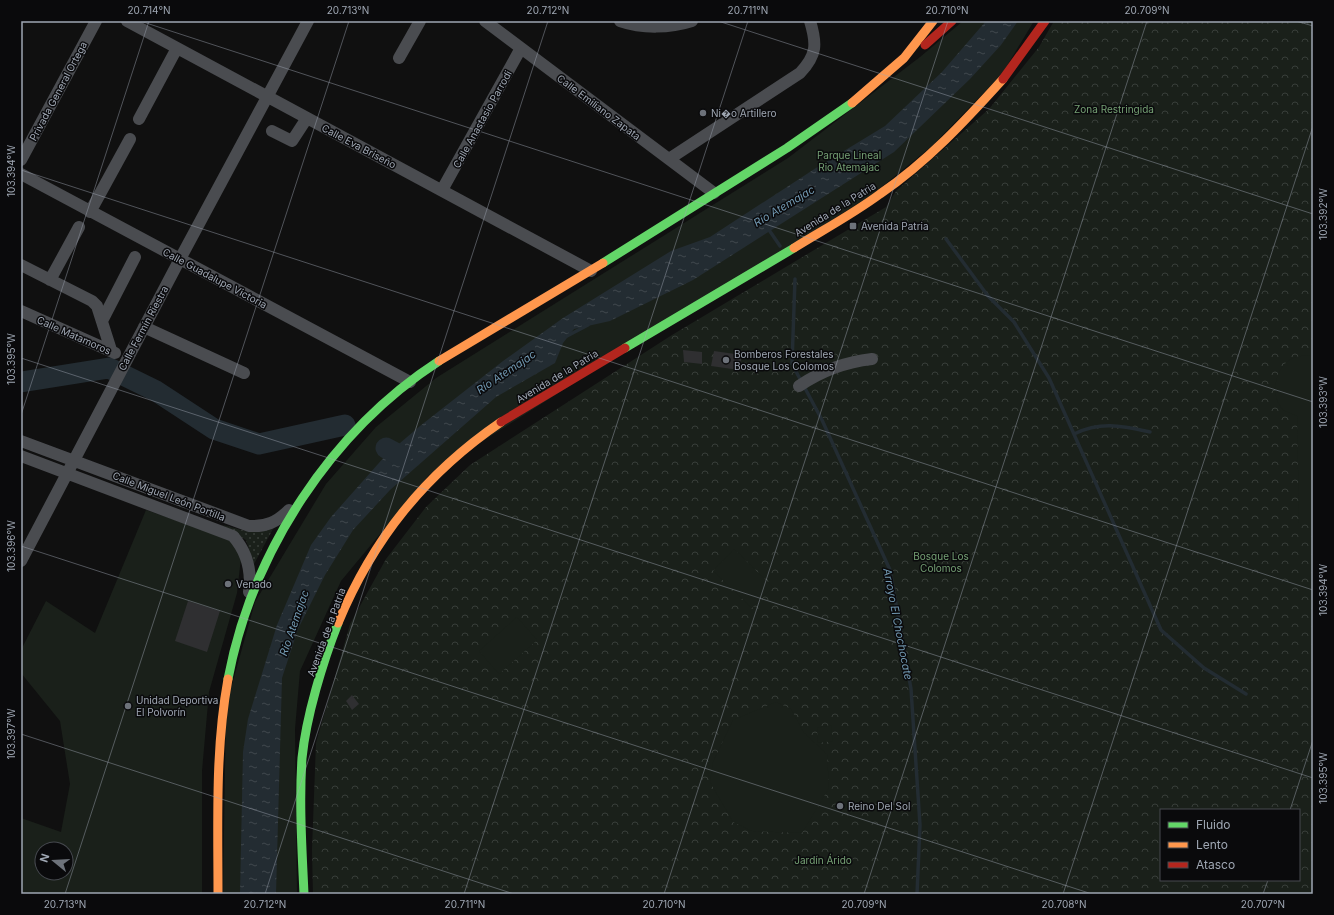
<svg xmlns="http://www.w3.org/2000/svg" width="1334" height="915" viewBox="0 0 1334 915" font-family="Inter,sans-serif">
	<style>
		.grass { fill: url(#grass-dots) }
		.forest { fill: url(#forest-crowns); fill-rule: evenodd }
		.park { fill: #1a201a; fill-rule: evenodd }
		.water { fill: url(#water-ripples) }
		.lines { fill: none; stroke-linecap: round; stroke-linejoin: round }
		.stream { stroke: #232c32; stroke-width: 3.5 }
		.river { stroke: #232c32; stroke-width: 21 }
		.building { fill: #2f2f31 }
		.street { stroke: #4a4c50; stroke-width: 12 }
		.fast { stroke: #63d668; stroke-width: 9 }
		.slow { stroke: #ff974d; stroke-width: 9 }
		.jam { stroke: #b3261e; stroke-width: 9 }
		.ticks { fill: none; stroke: #9fa7b3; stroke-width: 1; stroke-opacity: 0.45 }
		.poi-dot { fill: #6d727a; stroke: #0a0a0c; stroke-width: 1.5 }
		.labels { text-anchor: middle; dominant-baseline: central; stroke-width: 3; stroke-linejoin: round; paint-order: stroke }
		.street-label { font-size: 10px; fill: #9fa7b3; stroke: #0a0a0c }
		.park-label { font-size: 10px; fill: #75a074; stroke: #0a0a0c }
		.poi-label { font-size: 10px; fill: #9fa7b3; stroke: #0a0a0c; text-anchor: start }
		.water-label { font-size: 11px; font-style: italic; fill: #7299b2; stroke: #0a0a0c }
		.neatline { fill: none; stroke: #9fa7b3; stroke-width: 1.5 }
		.ticks-label { font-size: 10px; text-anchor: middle; fill: #9fa7b3 }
	</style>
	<defs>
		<pattern id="grass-dots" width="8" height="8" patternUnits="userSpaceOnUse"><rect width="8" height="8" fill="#1a201a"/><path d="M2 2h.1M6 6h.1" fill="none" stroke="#383e39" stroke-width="1.8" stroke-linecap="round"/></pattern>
		<pattern id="forest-crowns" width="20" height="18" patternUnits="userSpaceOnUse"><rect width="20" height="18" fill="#1a201a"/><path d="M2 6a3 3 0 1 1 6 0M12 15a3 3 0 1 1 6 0" fill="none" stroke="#383e39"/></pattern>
		<pattern id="water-ripples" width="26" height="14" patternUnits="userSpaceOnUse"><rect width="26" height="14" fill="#232c32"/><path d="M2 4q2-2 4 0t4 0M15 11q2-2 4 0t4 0" fill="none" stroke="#40484d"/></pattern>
	</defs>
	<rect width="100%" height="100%" fill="#101010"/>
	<path class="grass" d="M222 525C244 529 250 537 274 527L254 564 246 540Z"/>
	<path class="forest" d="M1054 21H1313V894H313L312 850 316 743 350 624 386 559 426 507 470 465 672 335 886 207 896 191 989 109 1039 47ZM1161 810H1299V880H1161Z"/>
	<path class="park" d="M963 21H1034L1002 74 932 146 873 194 429 475 341 581 300 671 295 729 297 894H223L226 706 255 602 326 484 376 427 436 378 788 158 920 57Z
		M1308 355 1313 356V523H1299L1297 416C1293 414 1289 413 1285 411 1270 400 1274 372 1287 362 1293 357 1300 356 1308 355Z
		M146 510 231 539 241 558 237 593 209 692 202 771V894H23L21 875V818L61 832 70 784 60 721 21 673V650L46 601 95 633ZM42 849H66V873H42Z
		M734 549 773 587 752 608 713 571Z
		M517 617 537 640 499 674 479 651Z
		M776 702 791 709 804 733 827 754 829 788 802 833 752 831 733 822 710 782 713 762 733 720Z
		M831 725 833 741 818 743 817 728Z"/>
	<path class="water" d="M986 21H1018L1001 45 970 79 894 152 693 280 610 321 574 329 563 343 555 363 496 397 390 490 353 530 325 575 298 629 282 678 276 894H240L243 752 248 719 277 625 311 545 331 517 386 455 420 426 503 361 563 318 671 251 710 237 816 168 885 126 942 72Z"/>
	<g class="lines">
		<path class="stream" d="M767 227 780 246
			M946 239 988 296 1014 322 1049 378 1161 630 1204 668 1246 694
			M795 279 792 364 822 420 890 570 911 689 920 825 917 894
			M567 336 588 325
			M1074 434C1101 421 1122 426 1150 432"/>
		<path class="river" d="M21 382 109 368 156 391 214 429 259 444 345 425
			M386 448 401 456"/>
	</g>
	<path class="building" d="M683 350 702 352V364L684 362Z
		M714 351 742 355 739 370 711 366Z
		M188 601 220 611 207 652 175 641Z
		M352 695 359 704 352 710 346 701Z"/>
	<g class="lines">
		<path class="street" d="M127 21 591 271
			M485 21 714 193
			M620 21C643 29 670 28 692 21
			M399 58 420 21
			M139 119 177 48
			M272 131 292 141 307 118
			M669 159 800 73C817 55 817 44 810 21
			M21 160 96 21
			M21 174 410 382
			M442 190 521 48
			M90 212 130 139
			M21 265 92 301 97 306 111 350
			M50 280 79 227
			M21 311 115 353
			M102 321 135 257
			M144 327 244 373
			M799 386C821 371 845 362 872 359
			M21 441 249 526C266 527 277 522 289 510
			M21 456 233 536C247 552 252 570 249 592
			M21 561 180 259 308 21"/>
		<path class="fast" d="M603 263 787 148 852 103
			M625 348 794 248
			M228 679C252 552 331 431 439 361
			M304 894C302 849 299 803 302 758 306 717 323 661 338 623"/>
		<path class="slow" d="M852 103 904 58 933 21
			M794 248C823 230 853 214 880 194 927 162 965 121 1003 79
			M439 361 603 263
			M338 623C373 539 425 474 501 422
			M218 894C218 822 215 750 228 679"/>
		<path class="jam" d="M925 45 952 21
			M1003 79 1045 21
			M501 422 625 348"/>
	</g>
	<path class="ticks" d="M140 21 1313 402M718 21 1313 214M1296 21 1313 26M21 170 1313 590M21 358 1313 778M21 415 149 21M21 546 1092 894M21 734 514 894M1290 810 1313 740M65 894 349 21M265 894 548 21M464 894 748 21M664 894 948 21M864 894 1147 21M1063 894 1313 126M1263 894 1268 880"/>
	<g class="poi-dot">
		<circle cx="703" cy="113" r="4"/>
		<rect x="849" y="222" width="8" height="8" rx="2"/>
		<circle cx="726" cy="360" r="4"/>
		<circle cx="228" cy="584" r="4"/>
		<circle cx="128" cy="706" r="4"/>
		<circle cx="840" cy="806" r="4"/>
	</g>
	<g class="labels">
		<g class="street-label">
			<text transform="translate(58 91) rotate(-62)">Privada General Ortega</text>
			<text transform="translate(599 107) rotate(37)">Calle Emiliano Zapata</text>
			<text transform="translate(482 119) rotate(-61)">Calle Anastasio Parrodi</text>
			<text transform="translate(359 146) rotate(28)">Calle Eva Briseño</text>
			<text transform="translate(835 209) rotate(-32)">Avenida de la Patria</text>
			<text transform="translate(215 278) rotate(28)">Calle Guadalupe Victoria</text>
			<text transform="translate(143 328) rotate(-62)">Calle Fermín Riestra</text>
			<text transform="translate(74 335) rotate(24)">Calle Matamoros</text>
			<text transform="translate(557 376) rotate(-31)">Avenida de la Patria</text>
			<text transform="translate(169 496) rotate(21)">Calle Miguel León Portilla</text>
			<text transform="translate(326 632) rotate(-70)">Avenida de la Patria</text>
		</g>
		<g class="park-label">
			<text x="1114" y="109">Zona Restringida</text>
			<text x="849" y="155">Parque Lineal<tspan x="849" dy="12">Rio Atemajac</tspan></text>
			<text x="941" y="556">Bosque Los<tspan x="941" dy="12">Colomos</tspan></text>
			<text x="823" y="860">Jardín Árido</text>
		</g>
		<g class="poi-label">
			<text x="711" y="113">Ni�o Artillero</text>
			<text x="861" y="226">Avenida Patria</text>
			<text x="734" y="354">Bomberos Forestales<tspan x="734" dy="12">Bosque Los Colomos</tspan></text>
			<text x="236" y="584">Venado</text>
			<text x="136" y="700">Unidad Deportiva<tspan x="136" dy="12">El Polvorín</tspan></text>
			<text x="848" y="806">Reino Del Sol</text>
		</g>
		<g class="water-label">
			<text transform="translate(784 206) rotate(-31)">Río Atemajac</text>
			<text transform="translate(506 372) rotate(-34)">Río Atemajac</text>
			<text transform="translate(294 623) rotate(-71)">Río Atemajac</text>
			<text transform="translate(898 624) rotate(79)">Arroyo El Chochocate</text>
		</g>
	</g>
	<rect width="1334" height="915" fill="none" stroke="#0a0a0c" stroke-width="44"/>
	<rect x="1160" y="809" width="140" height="72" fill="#0a0a0c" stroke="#46494f"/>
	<rect x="1168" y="822" width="20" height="6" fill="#63d668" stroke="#46494f"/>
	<text x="1196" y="829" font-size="12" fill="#9fa7b3">Fluido</text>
	<rect x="1168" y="842" width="20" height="6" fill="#ff974d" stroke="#46494f"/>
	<text x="1196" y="849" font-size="12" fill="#9fa7b3">Lento</text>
	<rect x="1168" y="862" width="20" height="6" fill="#b3261e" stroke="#46494f"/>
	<text x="1196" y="869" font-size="12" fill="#9fa7b3">Atasco</text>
	<g transform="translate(54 861) rotate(288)"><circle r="19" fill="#0a0a0c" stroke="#46494f"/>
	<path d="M0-3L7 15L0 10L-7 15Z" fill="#6d727a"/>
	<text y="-6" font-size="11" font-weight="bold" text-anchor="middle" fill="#9fa7b3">N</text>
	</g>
	<rect x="22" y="22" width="1290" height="871" class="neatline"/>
	<g class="ticks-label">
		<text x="149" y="14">20.714°N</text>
		<text x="348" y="14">20.713°N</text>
		<text x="548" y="14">20.712°N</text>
		<text x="748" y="14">20.711°N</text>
		<text x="947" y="14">20.710°N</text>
		<text x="1147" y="14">20.709°N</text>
		<text transform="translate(11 171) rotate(-90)" y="4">103.394°W</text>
		<text transform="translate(1323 214) rotate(-90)" y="4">103.392°W</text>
		<text transform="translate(11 359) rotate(-90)" y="4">103.395°W</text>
		<text transform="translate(1323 402) rotate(-90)" y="4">103.393°W</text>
		<text transform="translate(11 546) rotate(-90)" y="4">103.396°W</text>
		<text transform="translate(1323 590) rotate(-90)" y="4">103.394°W</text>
		<text transform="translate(11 734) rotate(-90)" y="4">103.397°W</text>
		<text transform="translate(1323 778) rotate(-90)" y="4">103.395°W</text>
		<text x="65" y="908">20.713°N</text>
		<text x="265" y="908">20.712°N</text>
		<text x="465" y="908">20.711°N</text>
		<text x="664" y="908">20.710°N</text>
		<text x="864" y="908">20.709°N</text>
		<text x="1064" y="908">20.708°N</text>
		<text x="1263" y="908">20.707°N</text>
	</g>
</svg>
